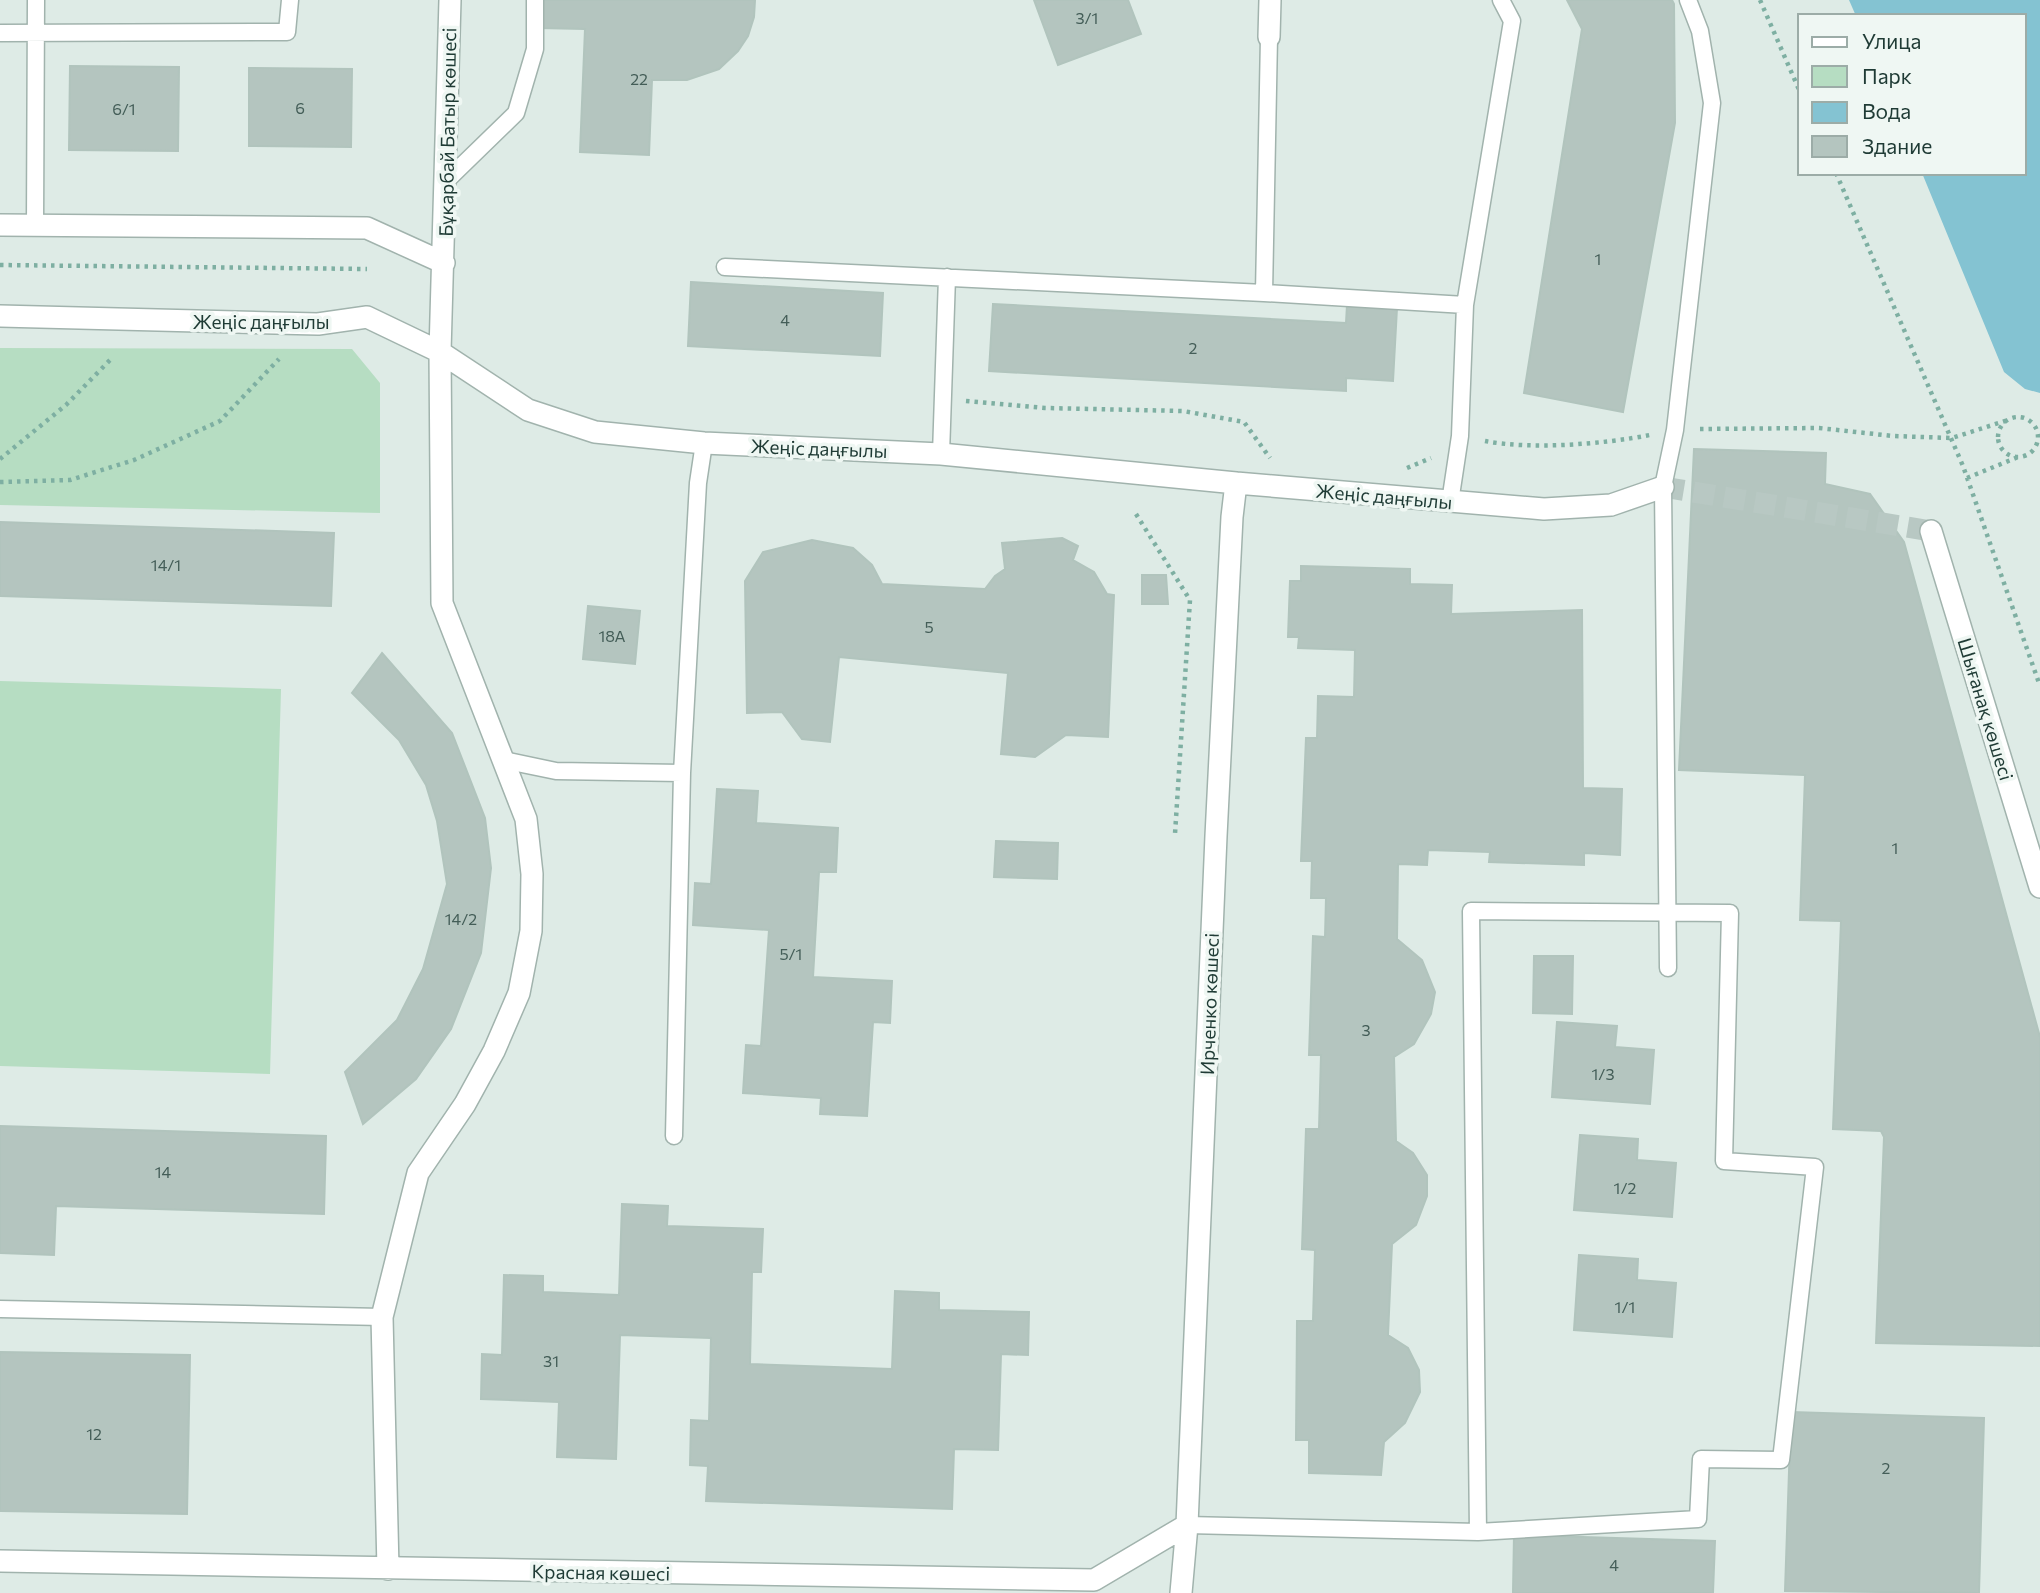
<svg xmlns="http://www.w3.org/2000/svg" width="2040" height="1593" viewBox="0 0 2040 1593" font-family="Commissioner,sans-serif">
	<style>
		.green { fill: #b6ddc2 }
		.water { fill: #84c3d2 }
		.building { fill: #b4c5bf; stroke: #b1c4bd; stroke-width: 2 }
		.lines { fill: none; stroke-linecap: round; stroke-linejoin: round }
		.street-tunnel { stroke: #b8c8c3; stroke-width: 21; stroke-dasharray: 21 10; stroke-linecap: butt }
		.lane-casing { stroke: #a1b3ad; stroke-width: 19 }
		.street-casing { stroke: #a1b3ad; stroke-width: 24 }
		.path { stroke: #7eafa2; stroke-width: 4.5; stroke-dasharray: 3.5 5; stroke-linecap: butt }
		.lane { stroke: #fff; stroke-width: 16 }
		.street { stroke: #fff; stroke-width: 21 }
		.labels { text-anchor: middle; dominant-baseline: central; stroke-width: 7; stroke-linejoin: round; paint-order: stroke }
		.number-label { font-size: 16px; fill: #445e58 }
		.street-label { font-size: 19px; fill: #1f3b35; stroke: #eff7f3 }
	</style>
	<rect width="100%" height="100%" fill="#deebe6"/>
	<path class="green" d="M0 348 352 349 380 383V513L0 505Z
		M0 681 281 689 270 1074 0 1066Z"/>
	<path class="water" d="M1849 0H2040V393L2025 389 2004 372 1922 173H2024V16H1856Z"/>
	<path class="building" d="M540 0H755L754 17 748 36 738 51 719 69 687 80H652L649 155 580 152 585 29 539 28Z
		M1034 0H1128L1141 34 1058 65Z
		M1567 0H1672L1674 4 1675 123 1623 412 1524 393 1582 29Z
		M70 66 179 67 178 151 69 150Z
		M249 68 352 69 351 147 249 146Z
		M691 282 883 293 880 356 688 346Z
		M993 304 1346 323 1347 305 1397 308 1393 381 1346 378V391L989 371Z
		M1694 449 1826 453 1825 484 1870 494 1904 542 2040 1037V1346L1876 1343 1884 1137 1881 1131 1833 1129 1841 921 1800 920 1805 775 1679 770Z
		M0 522 334 533 331 606 0 596Z
		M1062 538 1078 546 1073 560 1094 572 1107 594 1114 595 1108 737 1066 735 1035 757 1001 754 1008 673 839 657 830 742 802 739 782 712 747 713 745 581 763 552 812 540 853 548 872 565 882 584 985 589 995 576 1005 569 1002 543Z
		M1301 566 1410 569V584L1452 585 1451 614 1582 610 1583 788 1622 789 1620 855 1584 853V865L1489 862 1490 852 1428 850 1427 865 1398 864 1397 939 1422 960 1435 992 1431 1014 1414 1044 1394 1057 1396 1141 1413 1153 1427 1175V1196L1416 1225 1392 1244 1388 1335 1408 1348 1419 1370 1420 1392 1405 1423 1384 1442 1381 1475 1309 1473V1440H1296L1297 1321H1313L1315 1250 1302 1249 1306 1129H1319L1321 1055H1309L1313 936 1325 937 1326 898H1311L1312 861H1301L1306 738H1317L1318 696 1354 697 1355 650 1298 648 1299 637H1288L1290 581H1301Z
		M1142 575H1166L1168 604H1142Z
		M588 606 640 611 635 664 583 659Z
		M382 653 452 733 485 818 491 868 481 953 451 1029 416 1079 363 1124 345 1072 397 1020 423 969 447 884 437 821 426 785 399 740 352 693Z
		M717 789 758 791 756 823 838 828 836 872H819L813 977 892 981 890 1023 873 1022 867 1116 820 1114 821 1098 743 1093 746 1045 761 1046 769 930 693 925 695 883 711 884Z
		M996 841 1058 843 1057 879 994 877Z
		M1534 956H1573L1572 1014 1533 1013Z
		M1557 1022 1617 1026 1615 1047 1654 1050 1650 1104 1552 1097Z
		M0 1126 326 1136 324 1214 56 1206 54 1255 0 1253Z
		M1580 1135 1638 1139 1637 1160 1676 1163 1672 1217 1574 1210Z
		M622 1204 668 1206 667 1226 763 1229 761 1272H752L750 1364 892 1369 895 1291 939 1293V1310L1029 1312 1028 1355 1001 1354 998 1450 954 1449 952 1509 706 1501 708 1466 690 1465 691 1420 709 1421 711 1338 620 1335 616 1459 557 1457 559 1402 481 1399 482 1354 502 1355 504 1275 543 1276V1292L619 1295Z
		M1579 1255 1638 1259 1637 1280 1676 1283 1672 1337 1574 1330Z
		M0 1352 190 1355 187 1514 0 1511Z
		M1791 1412 1984 1418 1979 1593 1785 1591Z
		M1514 1535 1715 1541 1713 1593H1513Z"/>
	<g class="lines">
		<path class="street-tunnel" d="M1663 487 1931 531"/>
		<g class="lane-casing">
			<path id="lane" d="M0 33 287 32 290 0
				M444 183 516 113 535 49V0
				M35 225 36 0
				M725 267 1264 293 1465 305
				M1264 293 1269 37
				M941 454 947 277
				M1450 502 1460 436 1465 305 1512 21 1501 0
				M503 760 556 771 682 773
				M1668 968 1663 487 1675 430 1712 103 1700 31 1688 0
				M674 1136 682 773 698 483 704 443
				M0 1309 382 1317
				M1187 1525 1478 1532 1471 911 1730 913 1724 1161 1815 1167 1781 1460 1701 1459 1698 1519 1478 1532"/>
		</g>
		<g class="street-casing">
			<path id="street" d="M1269 37 1270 0
				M0 225 367 228 444 263
				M0 316 318 324 367 317 440 352 528 410 595 432 704 443 941 454 1236 483 1544 509 1611 505 1663 487
				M1931 531 2040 887
				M0 1561 1094 1580 1187 1525
				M388 1569 382 1317 418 1173 465 1104 494 1051 519 993 531 931 532 874 526 819 442 603 440 352 450 0
				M1181 1593 1187 1525 1216 836 1232 517 1236 483"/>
		</g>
		<path class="path" d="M1760 0 1800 92
			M1836 173 1963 466 2040 686
			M0 265 367 269
			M966 401 1045 408 1183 411 1244 422 1270 458
			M1998 437a20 20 0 1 1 40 0a20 20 0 1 1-40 0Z
			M1700 429 1819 428 1893 436 1952 438 2008 420
			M1485 441C1531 450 1604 444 1650 435
			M0 459 66 405 111 359
			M1407 468 1431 458
			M1967 478 2018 457
			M0 482 70 480 134 460 220 421 279 359
			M1136 514 1190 600 1175 834"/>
		<use href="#lane" class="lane"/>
		<use href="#street" class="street"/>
	</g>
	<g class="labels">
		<g class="number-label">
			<text x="1087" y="17">3/1</text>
			<text x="639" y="78">22</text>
			<text x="300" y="107">6</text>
			<text x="124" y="108">6/1</text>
			<text x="1598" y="258">1</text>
			<text x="785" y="319">4</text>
			<text x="1193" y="347">2</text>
			<text x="166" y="564">14/1</text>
			<text x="929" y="626">5</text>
			<text x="612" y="635">18А</text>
			<text x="1895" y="847">1</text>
			<text x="461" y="918">14/2</text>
			<text x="791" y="953">5/1</text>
			<text x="1366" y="1029">3</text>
			<text x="1603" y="1073">1/3</text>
			<text x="163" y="1171">14</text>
			<text x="1625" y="1187">1/2</text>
			<text x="1625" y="1306">1/1</text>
			<text x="551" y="1360">31</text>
			<text x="94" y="1433">12</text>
			<text x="1886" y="1467">2</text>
			<text x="1614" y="1564">4</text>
		</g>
		<g class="street-label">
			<text transform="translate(447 132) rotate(-89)">Бұқарбай Батыр көшесі</text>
			<text x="261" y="321">Жеңіс даңғылы</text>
			<text transform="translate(819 448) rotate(2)">Жеңіс даңғылы</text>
			<text transform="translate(1384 496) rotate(5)">Жеңіс даңғылы</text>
			<text transform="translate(1986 709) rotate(73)">Шығанақ көшесі</text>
			<text transform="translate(1209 1004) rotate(-88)">Ирченко көшесі</text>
			<text transform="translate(601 1572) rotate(1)">Красная көшесі</text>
		</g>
	</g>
	<rect x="1798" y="14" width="228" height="161" fill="#eff7f3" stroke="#9caca7" stroke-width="2"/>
	<rect x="1812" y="37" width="35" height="10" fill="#ffffff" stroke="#9caca7" stroke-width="2"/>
	<text x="1862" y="49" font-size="21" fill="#1f3b35">Улица</text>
	<rect x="1812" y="66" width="35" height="21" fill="#b6ddc2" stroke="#9caca7" stroke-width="2"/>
	<text x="1862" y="84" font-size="21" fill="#1f3b35">Парк</text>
	<rect x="1812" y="102" width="35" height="21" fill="#84c3d2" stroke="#9caca7" stroke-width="2"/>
	<text x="1862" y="119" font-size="21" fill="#1f3b35">Вода</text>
	<rect x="1812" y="136" width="35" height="21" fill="#b4c5bf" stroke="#9caca7" stroke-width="2"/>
	<text x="1862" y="154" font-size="21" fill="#1f3b35">Здание</text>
</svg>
